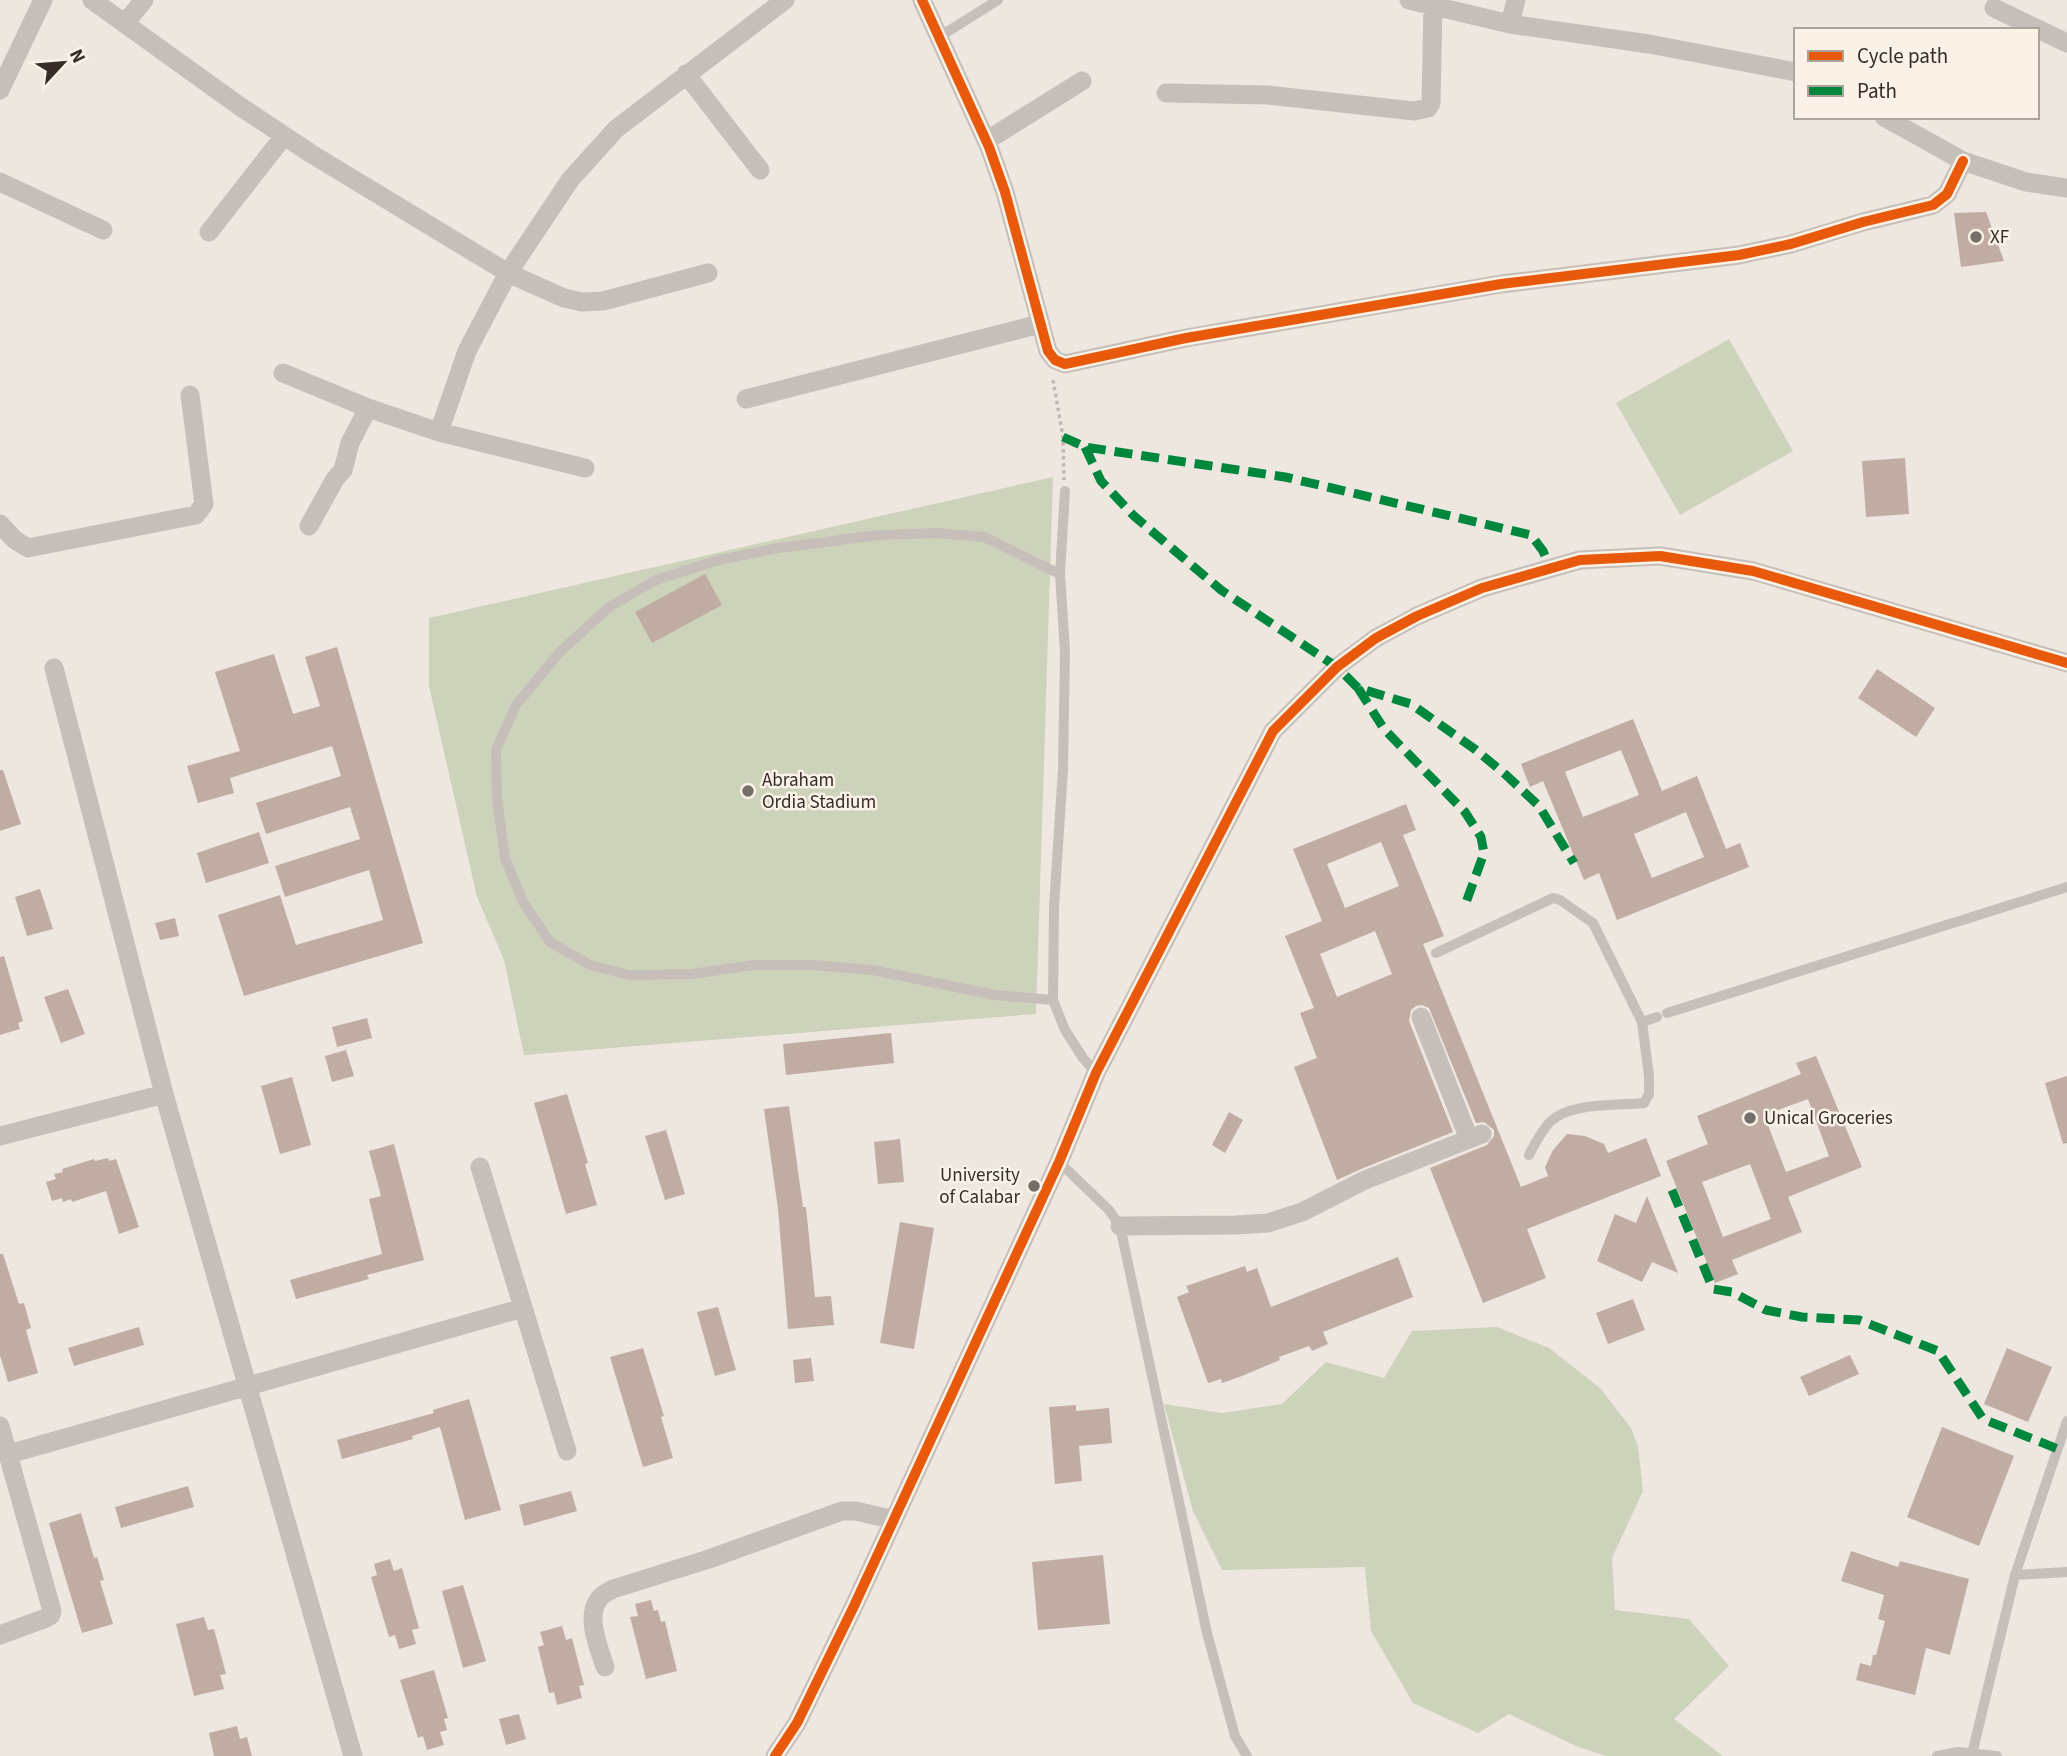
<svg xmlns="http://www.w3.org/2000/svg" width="2067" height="1756" viewBox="0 0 2067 1756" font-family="'Source Sans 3',sans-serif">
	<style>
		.green { fill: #cdd2ba }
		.building { fill: #c0aca2; fill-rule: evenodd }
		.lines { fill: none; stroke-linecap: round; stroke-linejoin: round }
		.path { stroke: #beb8b2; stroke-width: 3.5; stroke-dasharray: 3.5 3.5; stroke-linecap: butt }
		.service { stroke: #c6bfb9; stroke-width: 10 }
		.minor { stroke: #c6bfb9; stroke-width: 19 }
		.quiet { stroke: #00873e; stroke-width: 9; stroke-dasharray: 18 9; stroke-linecap: butt }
		.cycleway-casing { stroke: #faf2e7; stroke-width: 15 }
		.cycleway { stroke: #e8590c; stroke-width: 10 }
		.poi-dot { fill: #766e68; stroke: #faf2e7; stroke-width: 2.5 }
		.labels { text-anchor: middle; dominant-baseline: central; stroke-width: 5; stroke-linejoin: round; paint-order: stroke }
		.poi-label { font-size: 19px; fill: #362d28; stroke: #faf2e7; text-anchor: start }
	</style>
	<rect width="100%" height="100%" fill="#ede7e0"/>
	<path class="green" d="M1729 339 1793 451 1680 515 1616 403Z
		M1053 477 1036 1014 524 1055 504 960 477 897 429 686V618Z
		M1497 1327 1549 1348 1600 1388 1631 1428 1638 1446 1643 1491 1612 1558 1615 1610 1689 1619 1729 1666 1674 1719 1723 1756H1606L1576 1746 1509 1714 1478 1733 1413 1703 1371 1631 1365 1567 1222 1570 1193 1511 1164 1404 1222 1413 1282 1404 1326 1362 1384 1378 1412 1331Z"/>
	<path class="building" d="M1986 212 2004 261 1961 267 1954 213Z
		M1905 458 1909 514 1866 517 1862 461Z
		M705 574 722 605 652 643 635 612Z
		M337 647 423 943 244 996 218 915 280 895 296 945 383 920 369 870 285 897 275 866 360 839 350 807 266 834 256 803 341 776 332 746 230 778 234 793 198 803 187 766 240 751 215 672 274 654 293 714 320 706 305 657Z
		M1877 669 1935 708 1916 737 1858 698Z
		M1633 719 1662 791 1697 776 1726 849 1740 843 1749 867 1617 920 1599 873 1584 880 1543 781 1530 787 1521 764ZM1621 750 1639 795 1583 817 1565 772ZM1686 812 1704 857 1652 878 1634 834Z
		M0 770H3L21 824 0 831Z
		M1406 804 1416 830 1403 835 1444 936 1423 944 1521 1187 1548 1176 1545 1167 1553 1150 1567 1134 1585 1136 1604 1144 1608 1153 1646 1138 1661 1176 1527 1229 1546 1278 1483 1303 1430 1168 1487 1145 1494 1136V1130L1484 1122 1476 1123 1429 1008 1422 1005 1416 1006 1411 1010 1409 1021 1453 1132 1361 1169 1337 1180 1294 1067 1317 1058 1300 1013 1314 1008 1285 936 1322 921 1293 849ZM1381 842 1399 886 1345 908 1327 864ZM1375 931 1392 974 1337 997 1320 954Z
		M259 832 269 863 206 883 197 853Z
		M40 889 53 929 27 936 15 897Z
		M175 918 179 936 160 940 155 923Z
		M4 956 23 1021 18 1023 20 1029 0 1035V957Z
		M68 989 85 1034 61 1043 44 997Z
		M367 1018 372 1038 337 1047 332 1027Z
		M891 1033 894 1063 786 1075 783 1044Z
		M346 1050 354 1076 332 1082 325 1056Z
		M1816 1056 1862 1167 1788 1197 1802 1232 1732 1260 1738 1274 1715 1283 1666 1161 1708 1144 1697 1116 1801 1074 1796 1063ZM1808 1099 1829 1156 1786 1172 1764 1115ZM1750 1164 1771 1219 1723 1237 1702 1182Z
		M2067 1076V1143L2063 1144 2045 1083Z
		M292 1077 311 1145 280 1154 261 1086Z
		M567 1094 588 1163 585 1164 597 1205 566 1214 534 1103Z
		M789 1106 803 1207H806L815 1297 831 1296 834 1325 788 1329 778 1209 764 1109Z
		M1229 1112 1243 1120 1225 1153 1212 1145Z
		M666 1130 685 1194 665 1200 645 1136Z
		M900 1139 904 1182 878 1184 874 1142Z
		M394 1144 424 1260 367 1275 369 1279 296 1299 290 1280 382 1254 369 1199 381 1196 369 1151Z
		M108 1158 109 1161 116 1159 139 1227 119 1234 106 1191 72 1202 71 1199 63 1202 62 1198 52 1201 46 1182 56 1179 54 1174 63 1172 62 1169 94 1159 95 1161Z
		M1647 1196 1678 1273 1652 1262 1642 1282 1597 1261 1615 1214 1636 1223Z
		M900 1222 934 1228 914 1349 880 1343Z
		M0 1254H3L19 1304 24 1303 31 1328 26 1330 38 1373 8 1382 0 1355Z
		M1398 1257 1413 1297 1323 1332 1328 1344 1312 1351 1309 1346 1279 1357 1280 1360 1242 1376 1222 1383 1221 1379 1208 1383 1177 1297 1189 1292 1186 1286 1245 1266 1247 1272 1257 1268 1271 1307Z
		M1633 1299 1645 1330 1608 1344 1596 1313Z
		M718 1307 736 1370 715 1376 697 1312Z
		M139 1327 144 1345 74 1366 68 1348Z
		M643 1348 664 1416 661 1417 673 1458 643 1467 610 1357Z
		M2007 1348 2052 1367 2028 1422 1984 1404Z
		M1850 1355 1859 1374 1809 1396 1800 1377Z
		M811 1358 814 1381 795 1383 793 1360Z
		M469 1399 501 1510 465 1520 440 1427 412 1436 413 1439 342 1459 337 1440 434 1413 433 1410Z
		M1076 1405V1411L1109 1408 1112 1443 1079 1446 1082 1481 1055 1484 1049 1407Z
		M1942 1427 2014 1456 1979 1546 1907 1517Z
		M188 1486 194 1507 121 1528 115 1507Z
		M571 1491 577 1511 524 1526 519 1505Z
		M81 1513 94 1558 97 1557 104 1580 100 1581 113 1624 82 1633 49 1523Z
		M1851 1551 1898 1567 1900 1561 1969 1579 1950 1655 1926 1648 1915 1695 1856 1680 1860 1663 1871 1666 1873 1655H1876L1885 1621 1878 1619 1884 1595 1841 1581Z
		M1103 1555 1110 1624 1038 1630 1032 1562Z
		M390 1559 394 1571 402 1568 419 1628 412 1630 416 1644 399 1649 395 1635 389 1637 371 1577 377 1575 374 1564Z
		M463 1585 486 1661 463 1668 442 1591Z
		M651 1600 654 1611 658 1610 661 1622 665 1621 677 1671 646 1679 630 1617 638 1616 635 1604Z
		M204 1617 208 1630 214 1629 226 1674 220 1675 224 1689 194 1696 176 1624Z
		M562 1626 566 1640 572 1638 584 1685 579 1686 582 1698 557 1705 554 1692 549 1693 538 1647 544 1645 540 1632Z
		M434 1670 448 1718 444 1719 447 1730 440 1732 444 1745 427 1750 423 1736 418 1738 400 1680Z
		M519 1714 526 1739 506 1745 499 1719Z
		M237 1726 240 1739 247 1737 252 1756H214L209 1733Z"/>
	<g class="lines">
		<path class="path" d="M1053 380 1063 437 1064 480"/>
		<path class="service" d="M939 37 998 0
			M1065 491 1060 574 1065 652 1063 769 1054 907 1053 1000 1065 1030 1083 1058 1096 1073
			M1436 953 1553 898 1560 900 1593 923 1642 1022 1649 1076V1094L1644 1103C1616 1106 1570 1102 1550 1122 1541 1131 1535 1144 1529 1155
			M1053 1000 995 995 873 970 812 965H754L692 974 629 975 590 965 550 942 523 902 505 858 497 799 496 750 516 705 559 653 609 607 656 580 715 561 778 548 879 535 937 533 984 537 1060 574
			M1667 1013 2067 887
			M1642 1022 1657 1017
			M1059 1162 1109 1210 1120 1226 1207 1633 1235 1736 1247 1756
			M2015 1575 2067 1572
			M1972 1754 2015 1575 2067 1421
			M1937 1756 1958 1752 1997 1756"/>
		<path class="minor" d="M92 0 238 105 310 153 508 273 564 298 582 302 603 301 708 273
			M922 0 989 147 1005 192 1048 351 1055 360 1065 364 1186 338 1501 284 1739 255 1791 244 1863 222 1933 205 1947 194 1963 161
			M1409 0 1510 24 1649 44 1796 72
			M1994 8 2067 43
			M125 23 144 0
			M1510 24 1516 0
			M686 74 760 170
			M0 90 43 0
			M1166 93 1268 95 1414 111 1428 108 1431 103 1433 6
			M1884 117 1963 161 2026 182 2067 188
			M986 141 1082 81
			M0 182 103 230
			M209 232 284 136
			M283 373 368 408 439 432 585 468
			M746 399 1040 324
			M439 432 467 351 508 273 570 180 616 129 785 0
			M0 524 15 540 28 548 196 515 204 504 190 395
			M309 526 335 479 343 470 350 443 368 408
			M54 668 164 1094 353 1756
			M1421 1017 1469 1139
			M0 1136 164 1094
			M480 1167 567 1451
			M1120 1226 1236 1225 1268 1223 1302 1212 1365 1180 1482 1134
			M0 1426 52 1611 51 1615 46 1618 0 1635
			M9 1454 523 1308
			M605 1667C599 1648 585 1617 599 1599 602 1594 608 1592 613 1589L709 1559 842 1511H856L894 1520
			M775 1756 797 1723 854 1606 1059 1162 1096 1073 1273 731 1337 667 1376 638 1417 616 1482 588 1580 560 1660 556 1753 571 2067 663"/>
		<path class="quiet" d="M1063 437 1085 447 1285 477 1531 535 1543 551 1550 568
			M1085 447 1101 481 1134 516 1221 590 1337 667 1358 688 1411 704 1476 750 1506 775 1539 806 1574 863
			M1358 688 1384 729 1465 812 1481 837 1484 853 1464 908
			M1672 1190 1713 1289 1732 1292 1766 1310 1802 1317 1859 1320 1938 1351 1983 1419 2058 1449"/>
		<g class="cycleway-casing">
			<path id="cycleway" d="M922 0 989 147 1005 192 1048 351 1055 360 1065 364 1186 338 1501 284 1739 255 1791 244 1863 222 1933 205 1947 194 1963 161
				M775 1756 797 1723 854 1606 1059 1162 1096 1073 1273 731 1337 667 1376 638 1417 616 1482 588 1580 560 1660 556 1753 571 2067 663"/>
		</g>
		<use href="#cycleway" class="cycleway"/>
	</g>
	<g class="poi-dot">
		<circle cx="1976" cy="237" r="7"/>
		<circle cx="748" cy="791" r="7"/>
		<circle cx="1750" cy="1118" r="7"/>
		<circle cx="1034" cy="1186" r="7"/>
	</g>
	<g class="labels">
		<g class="poi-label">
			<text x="1990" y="237">XF</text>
			<text x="762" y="780">Abraham<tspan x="762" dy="22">Ordia Stadium</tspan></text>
			<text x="1764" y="1118">Unical Groceries</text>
			<text x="1020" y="1175" text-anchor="end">University<tspan x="1020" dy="22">of Calabar</tspan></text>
		</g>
	</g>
	<rect x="1794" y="28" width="245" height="91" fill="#faf2e7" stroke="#aca39b" stroke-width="2"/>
	<rect x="1808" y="51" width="35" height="10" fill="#e8590c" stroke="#aca39b" stroke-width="2"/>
	<text x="1857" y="63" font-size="21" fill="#362d28">Cycle path</text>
	<rect x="1808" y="86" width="35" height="10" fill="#00873e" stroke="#aca39b" stroke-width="2"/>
	<text x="1857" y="98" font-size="21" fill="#362d28">Path</text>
	<g transform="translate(63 63) rotate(64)" stroke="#faf2e7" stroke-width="5" paint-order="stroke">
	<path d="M0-5L12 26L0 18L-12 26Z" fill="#362d28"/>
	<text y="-10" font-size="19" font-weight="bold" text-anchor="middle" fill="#362d28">N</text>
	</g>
</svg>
